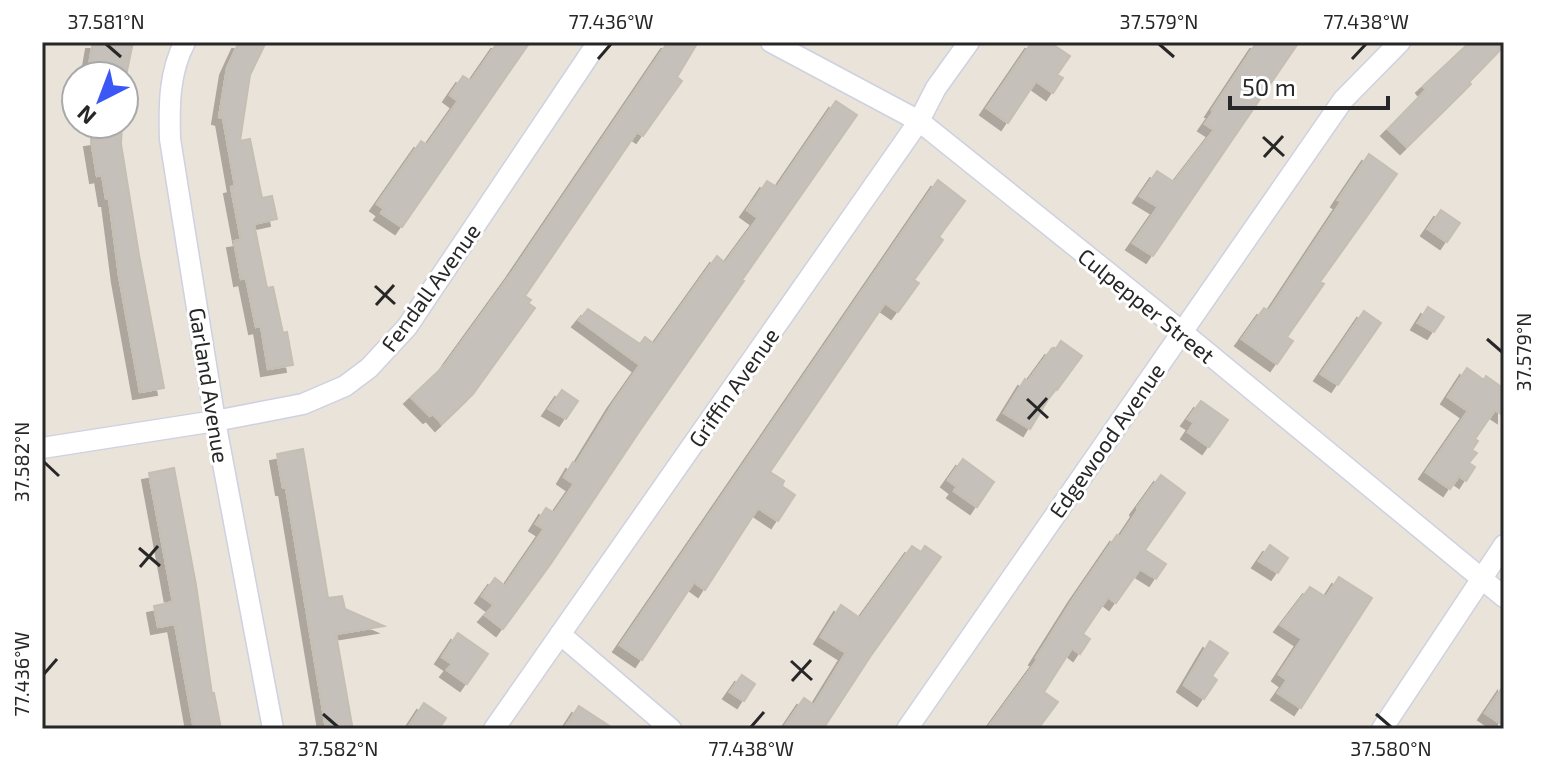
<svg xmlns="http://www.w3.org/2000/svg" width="1546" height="771" viewBox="0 0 1546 771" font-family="'Exo 2',sans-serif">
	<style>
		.building { fill: #c5c0b9; stroke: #c5bfb3; stroke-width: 2; filter: url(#shadow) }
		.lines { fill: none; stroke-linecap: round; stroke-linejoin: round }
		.street-casing { stroke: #ced1e0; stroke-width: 23 }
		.street { stroke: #fff; stroke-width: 20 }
		.ticks { fill: none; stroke: #272727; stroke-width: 3 }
		.labels { text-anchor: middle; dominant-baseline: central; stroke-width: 6; stroke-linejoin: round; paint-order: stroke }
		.street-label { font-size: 22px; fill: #272727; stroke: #fff }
		.neatline { fill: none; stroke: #272727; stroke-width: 3 }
		.ticks-label { font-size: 20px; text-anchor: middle; fill: #272727 }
	</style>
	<defs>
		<filter id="shadow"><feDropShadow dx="-7" dy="7" stdDeviation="0" flood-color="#0004"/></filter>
	</defs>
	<rect width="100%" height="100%" fill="#eae3d9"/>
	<path class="building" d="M93 42H133L126 76H87Z
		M239 42H266L250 75 240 141 250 139 262 198 272 196 277 219 254 224 267 288 273 287 283 333 287 332 293 365 268 369 261 326 256 327 246 278 241 279 234 241 241 240 231 187 235 186 223 118 219 117 227 68Z
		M498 42H530L402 227 381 213 384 209 377 204 421 141 427 145 458 101 450 95 463 76 471 81Z
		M668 42H698L677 77 682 81 643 136 637 132 525 296 531 300 528 303 535 308 473 394 442 424 433 414 430 416 411 397 445 365 513 271Z
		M1032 42H1049L1070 56 1057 75 1063 78 1053 93 1036 81 1008 123 987 108Z
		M1257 42H1299L1153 256 1133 243 1158 207 1140 196 1157 171 1174 182 1214 130 1205 124 1214 111 1212 110Z
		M1470 42H1504V46L1469 82 1471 84 1407 147 1388 129 1426 90 1423 86Z
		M836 101 857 115 742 280 744 281 641 429 550 565 503 629 485 615 494 605 482 596 495 578 505 586 544 529 536 524 546 508 554 513 574 484 564 477 573 462 576 464 614 402 640 365 579 320 588 309 640 344 645 337 654 344 717 256 725 263 758 218 747 210 757 196 767 181 777 187Z
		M99 124H122L121 144 139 255 164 388 140 392 119 276 109 199H106L102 175 97 176 91 140 98 139Z
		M1369 154 1397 174 1320 282 1324 284 1287 337 1293 341 1277 364 1242 339 1264 308 1269 311 1341 202 1338 200Z
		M938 180 965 201 939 237 943 240 914 280 919 283 898 312 885 303 770 472 784 481 782 486 795 495 778 521 758 508 705 590 694 582 642 660 620 645Z
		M1441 210 1460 223 1447 242 1428 229Z
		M1428 307 1444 317 1434 332 1418 323Z
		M1364 311 1381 323 1338 385 1321 374Z
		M1061 341 1082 356 1057 390 1055 388 1030 429 1004 413 1025 379 1028 381 1052 348 1055 350Z
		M1467 368 1484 380 1486 376 1504 389V416L1495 410 1475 439 1478 441 1472 450 1477 453 1469 463 1475 467 1466 481 1459 476 1450 489 1426 472 1468 411 1448 397Z
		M562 390 578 401 566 419 549 409Z
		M1201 401 1228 420 1209 447 1188 432 1194 423 1188 419Z
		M303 449 328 598 342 596 345 609 384 626 336 634 352 725 349 726 350 729H326L286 488H283L277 454Z
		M963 459 994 482 977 507 954 491 957 487 948 480Z
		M174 468 196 585 212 694 214 693 221 729H194L175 624 158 627 154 606 173 602 149 473Z
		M1161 475 1185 493 1145 550 1166 564 1156 579 1140 569 1116 603 1108 597 1083 634 1090 639 1080 654 1072 648 1044 692 1058 702 1038 729H987L1038 659 1036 658 1075 596 1117 535 1120 537 1138 510 1137 508Z
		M1270 545 1288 558 1278 573 1259 561Z
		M912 546 921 552 925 546 941 557 870 657 823 729H783L804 698 814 705 846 653 821 637 841 605 860 618Z
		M1339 577 1372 598 1301 708 1278 693 1287 680 1279 674 1302 639 1281 625 1310 587 1326 597Z
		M458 633 488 654 467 684 447 670 452 664 442 657Z
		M1210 641 1228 653 1212 676 1217 680 1204 699 1184 685Z
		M742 675 755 684 744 701 730 692Z
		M1504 685V726L1485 713Z
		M424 703 446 718 439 729H407Z
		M579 706 614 729H564Z"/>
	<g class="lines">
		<g class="street-casing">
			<path id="street" d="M185 42C169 72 169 105 170 139L215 421 273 729
				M771 42 919 121 1181 331 1504 597
				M42 448 215 421 303 404 345 386 369 368 407 327 598 42
				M560 634 671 729
				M494 729 919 121 936 88 969 42
				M907 729 1343 100 1400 42
				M1382 729 1504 545"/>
		</g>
		<use href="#street" class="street"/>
	</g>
	<path class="ticks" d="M106 44 121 57M1159 44 1174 57M598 59 611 44M1352 59 1366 44M1263 137 1284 156M1264 157 1283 136M375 286 395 304M376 305 394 285M1487 339 1502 352M1027 399 1048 418M1028 419 1047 398M44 462 59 476M139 548 160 566M140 567 158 546M791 661 812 680M44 674 57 659M792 681 811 660M323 714 338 727M1376 714 1391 727M751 727 764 712"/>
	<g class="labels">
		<g class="street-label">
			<text transform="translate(430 287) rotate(-54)">Fendall Avenue</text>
			<text transform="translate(1147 305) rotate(39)">Culpepper Street</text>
			<text transform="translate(210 385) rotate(81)">Garland Avenue</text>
			<text transform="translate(733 387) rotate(-55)">Griffin Avenue</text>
			<text transform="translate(1106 440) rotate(-55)">Edgewood Avenue</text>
		</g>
	</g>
	<rect width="1546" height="771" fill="none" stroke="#ffffff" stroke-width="88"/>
	<g transform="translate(100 100) rotate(222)"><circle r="38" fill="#ffffff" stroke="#a9a9a9" stroke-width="2"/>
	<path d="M0-6L14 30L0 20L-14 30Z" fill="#3b57f5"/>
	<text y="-12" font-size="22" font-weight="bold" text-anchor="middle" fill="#272727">N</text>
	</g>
	<path d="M1230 96v12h158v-12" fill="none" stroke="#272727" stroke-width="4"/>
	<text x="1242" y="96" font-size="24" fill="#272727" stroke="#ffffff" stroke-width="6" paint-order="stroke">50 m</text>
	<rect x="44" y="44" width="1458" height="683" class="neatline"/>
	<g class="ticks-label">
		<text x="106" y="29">37.581°N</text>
		<text x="611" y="29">77.436°W</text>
		<text x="1159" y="29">37.579°N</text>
		<text x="1366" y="29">77.438°W</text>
		<text transform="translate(1524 352) rotate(-90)" y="7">37.579°N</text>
		<text transform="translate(22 462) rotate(-90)" y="7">37.582°N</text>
		<text transform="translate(22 674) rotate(-90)" y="7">77.436°W</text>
		<text x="338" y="756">37.582°N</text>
		<text x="751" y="756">77.438°W</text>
		<text x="1391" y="756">37.580°N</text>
	</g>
</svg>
